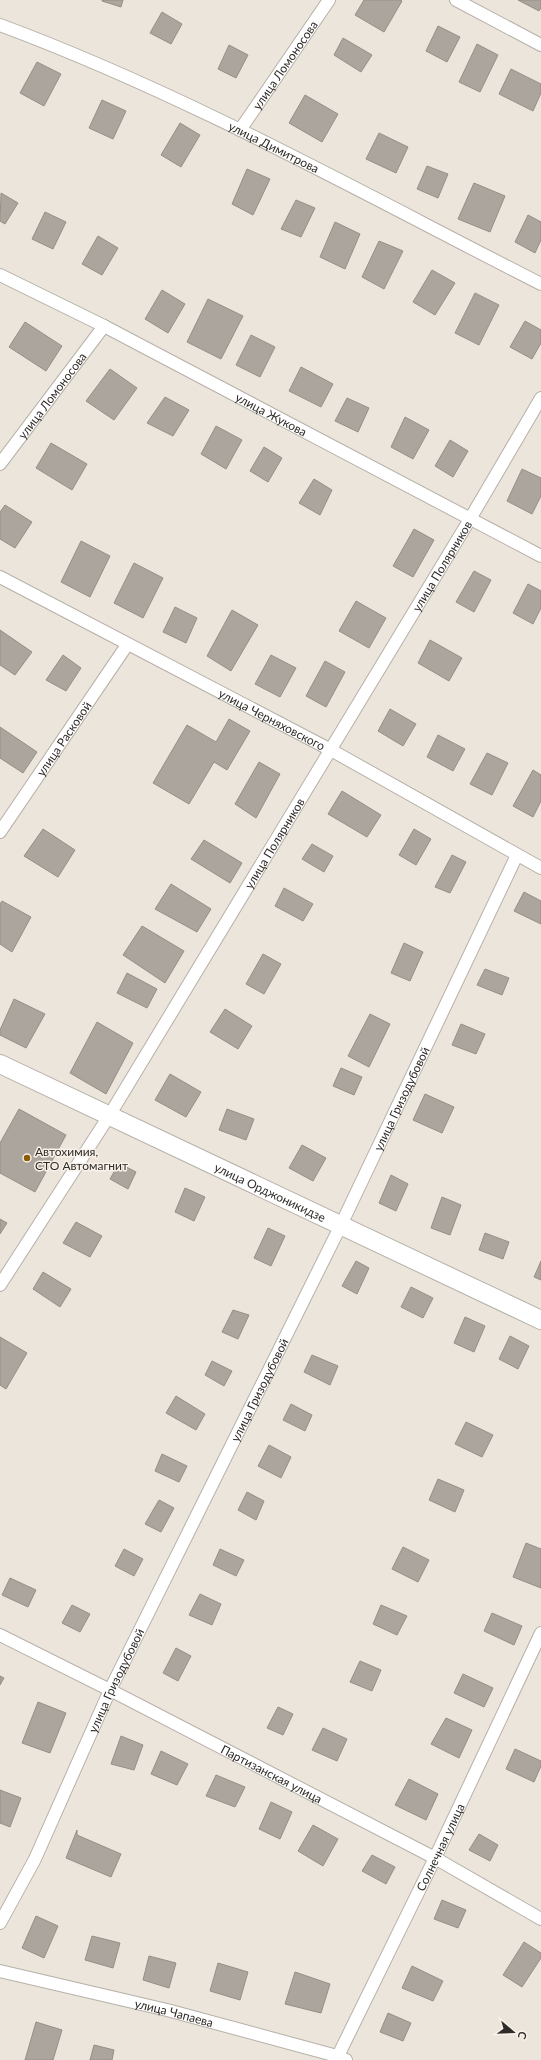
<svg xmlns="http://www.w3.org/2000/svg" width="541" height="2060" viewBox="0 0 541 2060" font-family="Lato,sans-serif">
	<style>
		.building { fill: #aba59d; stroke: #958f87 }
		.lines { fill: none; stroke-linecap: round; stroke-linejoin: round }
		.street-casing { stroke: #b6b0a8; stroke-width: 14 }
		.secondary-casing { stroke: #b6b0a8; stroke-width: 20 }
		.street { stroke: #fff; stroke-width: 12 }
		.secondary { stroke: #fff; stroke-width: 18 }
		.poi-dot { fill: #8a5b00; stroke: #f9f2ea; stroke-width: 1.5 }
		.labels { text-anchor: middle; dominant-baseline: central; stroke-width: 3; stroke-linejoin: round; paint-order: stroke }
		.street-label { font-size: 12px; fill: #2e2b28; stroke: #f9f2ea }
		.poi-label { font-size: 12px; fill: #2e2b28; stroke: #f9f2ea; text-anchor: start }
	</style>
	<rect width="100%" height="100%" fill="#ece5dc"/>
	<path class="building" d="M102 0H123L121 7 102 1Z
		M364 0H401L402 1 384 32 355 15Z
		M518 0H541V8L539 11Z
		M162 12 182 24 171 44 150 33Z
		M438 26 460 37 447 62 426 51Z
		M343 38 372 55 361 72 334 55Z
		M477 44 498 55 480 92 459 82Z
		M229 45 248 55 236 78 218 69Z
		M37 62 61 74 44 106 20 93Z
		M511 69 541 84V93L533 111 499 94Z
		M305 95 338 114 322 142 289 123Z
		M102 100 126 111 113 139 89 128Z
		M180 123 200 135 181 167 161 155Z
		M379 133 408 147 396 173 366 159Z
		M427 166 448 174 438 198 417 189Z
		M247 169 270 179 253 215 232 204Z
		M474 183 505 196 490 232 458 219Z
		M1 193 18 203 5 224 0 221Z
		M296 200 315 208 301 237 281 229Z
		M45 212 66 222 53 249 32 239Z
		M528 215 541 222V240L535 253 515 242Z
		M335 222 360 234 345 269 320 257Z
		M98 236 118 248 102 275 82 264Z
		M379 241 403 251 384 289 362 277Z
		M432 270 455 283 435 315 413 302Z
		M162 290 185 304 168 333 145 319Z
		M475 293 499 305 479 345 455 333Z
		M208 299 243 316 221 359 187 342Z
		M525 321 541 330V343L532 359 510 347Z
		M25 322 62 346 46 371 9 347Z
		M251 335 275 347 260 377 236 365Z
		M301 367 333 384 321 407 289 391Z
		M110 369 137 388 114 420 86 401Z
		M165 397 189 410 173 436 147 423Z
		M347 398 369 408 358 432 335 421Z
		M405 417 429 430 413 459 391 447Z
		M216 426 242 440 226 469 201 454Z
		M450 440 468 451 453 477 435 466Z
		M51 443 87 464 72 490 36 468Z
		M264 447 282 458 268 482 250 471Z
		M522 469 541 478V496L532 514 507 501Z
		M314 479 332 490 320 515 299 503Z
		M5 505 32 522 15 548 0 539V512Z
		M414 529 434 540 413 577 393 566Z
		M81 541 110 556 90 597 61 582Z
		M134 563 163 578 143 618 114 603Z
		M474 571 491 580 474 612 456 602Z
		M528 584 541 591V608L533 624 513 613Z
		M356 601 386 618 369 648 339 631Z
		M175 607 197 618 186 643 163 632Z
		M232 610 258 625 231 671 207 656Z
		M0 630 32 652 15 675 0 665Z
		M430 640 462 658 449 681 418 663Z
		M63 655 81 668 66 691 46 680Z
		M271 655 296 668 280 697 255 684Z
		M325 661 345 672 326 707 306 696Z
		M390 709 416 724 403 746 378 731Z
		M229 719 250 731 227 770 214 762 189 804 153 783 187 725 216 742Z
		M0 727 37 752 23 773 0 758Z
		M438 735 465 749 453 771 427 757Z
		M487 753 508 763 492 795 470 784Z
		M259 762 280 774 256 818 235 804Z
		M533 770 541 775V801L533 817 513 806Z
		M342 791 381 815 367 837 328 814Z
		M43 829 75 850 58 877 24 856Z
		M414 829 431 839 416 865 399 855Z
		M204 840 242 863 230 883 191 859Z
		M312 844 333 856 324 872 302 859Z
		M452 855 466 862 450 893 435 887Z
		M171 884 211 909 197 932 155 909Z
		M284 888 313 904 303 921 275 906Z
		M524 892 541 901V924L514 911Z
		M2 901 31 917 12 952 0 944V904Z
		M142 926 184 951 165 983 123 955Z
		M404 943 423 952 410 981 391 973Z
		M263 954 281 964 264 994 246 984Z
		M485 969 509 978 502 995 477 985Z
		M127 973 157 989 147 1008 117 993Z
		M14 999 45 1014 26 1048 0 1035V1030Z
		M225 1009 252 1026 238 1049 210 1032Z
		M370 1014 390 1024 369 1067 348 1056Z
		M97 1022 133 1043 106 1094 70 1073Z
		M461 1024 485 1034 476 1054 452 1045Z
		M341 1068 362 1077 354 1095 333 1086Z
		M170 1074 201 1092 186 1117 155 1100Z
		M425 1094 454 1107 442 1133 413 1120Z
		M19 1109 66 1135 35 1192 0 1173V1143Z
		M227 1109 254 1119 246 1140 219 1130Z
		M302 1145 326 1158 313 1181 289 1168Z
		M119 1163 136 1172 128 1189 110 1179Z
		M391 1175 408 1184 396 1211 379 1203Z
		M185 1188 205 1197 194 1221 175 1212Z
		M442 1197 461 1205 450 1235 431 1228Z
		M0 1219 7 1223 0 1234Z
		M76 1222 102 1236 90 1257 63 1243Z
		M268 1228 285 1236 271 1266 254 1258Z
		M485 1233 509 1242 503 1259 479 1250Z
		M356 1261 369 1268 357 1294 342 1286Z
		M541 1261V1280L534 1277Z
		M43 1272 71 1289 60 1307 33 1289Z
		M411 1287 433 1298 423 1318 401 1307Z
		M233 1310 249 1315 238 1339 222 1332Z
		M465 1317 485 1326 474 1352 454 1343Z
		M510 1336 529 1346 518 1369 499 1359Z
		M0 1337 27 1353 6 1389 0 1385Z
		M312 1355 338 1366 330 1385 304 1372Z
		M212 1361 232 1371 224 1386 205 1375Z
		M176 1396 205 1414 196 1430 166 1413Z
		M291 1404 312 1415 305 1431 283 1420Z
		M466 1422 493 1435 482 1457 455 1444Z
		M269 1445 291 1457 281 1478 258 1466Z
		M162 1454 187 1466 179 1482 155 1471Z
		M438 1479 464 1490 455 1512 429 1500Z
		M247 1492 264 1501 256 1520 238 1510Z
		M159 1500 174 1508 161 1532 145 1524Z
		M526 1543 541 1549V1588L513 1577Z
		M403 1547 429 1560 418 1582 392 1569Z
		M124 1549 143 1559 134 1576 115 1566Z
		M220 1549 244 1560 236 1576 213 1565Z
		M10 1578 36 1590 28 1607 2 1595Z
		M200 1594 221 1604 212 1625 189 1615Z
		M72 1605 90 1614 80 1632 62 1623Z
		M381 1605 407 1616 397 1635 373 1624Z
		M492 1613 522 1626 514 1645 484 1631Z
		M176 1648 191 1656 178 1681 163 1673Z
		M360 1661 381 1670 372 1691 350 1682Z
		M463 1674 493 1688 484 1707 454 1693Z
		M0 1676 4 1678 0 1685Z
		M38 1702 66 1713 50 1753 22 1743Z
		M278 1707 293 1714 283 1735 267 1728Z
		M446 1718 472 1730 459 1758 431 1744Z
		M323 1728 347 1739 337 1761 312 1750Z
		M121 1736 143 1745 134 1770 111 1764Z
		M515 1749 541 1761V1766L534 1782 506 1769Z
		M161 1751 188 1764 177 1785 151 1774Z
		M216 1775 245 1787 235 1807 206 1796Z
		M409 1779 438 1794 426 1820 395 1805Z
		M0 1790 21 1798 10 1827 0 1823Z
		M271 1802 292 1812 280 1839 259 1829Z
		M313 1825 338 1839 323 1866 298 1851Z
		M77 1830V1835L121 1854 111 1877 66 1858Z
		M479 1834 498 1845 490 1861 469 1850Z
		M372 1855 395 1867 386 1884 362 1871Z
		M442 1900 466 1910 458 1928 434 1919Z
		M36 1916 58 1926 44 1958 22 1948Z
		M92 1936 120 1943 113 1968 85 1960Z
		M524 1942 541 1953V1958L522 1987 503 1975Z
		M149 1956 176 1963 169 1988 143 1980Z
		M218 1963 248 1972 240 2000 210 1991Z
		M412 1966 443 1981 433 2001 402 1988Z
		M295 1972 330 1984 321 2013 285 2004Z
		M388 2013 411 2023 403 2041 380 2032Z
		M36 2022 62 2030 53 2060H25Z
		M94 2045 114 2050 112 2060H90Z"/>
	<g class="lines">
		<g class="street-casing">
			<g id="street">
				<path d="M456 0 541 45"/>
				<path id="s1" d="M0 25C186 94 364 194 541 284"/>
				<path id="s2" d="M240 130 329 0"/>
				<path id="s3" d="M0 275 104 326 541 556"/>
				<path id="s4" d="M0 464 104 326"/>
				<path id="s5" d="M0 577 331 750 541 868"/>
				<path id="s6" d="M0 832 127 645"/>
				<path id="s7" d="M0 1285 109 1116 470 519 541 398"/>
				<path id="s8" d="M0 1635 110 1690 435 1858 541 1919"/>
				<path id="s9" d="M0 1923 35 1859 110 1690 340 1227 517 855"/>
				<path id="s10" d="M0 1971 167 2010 337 2056 346 2060"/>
				<path id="s11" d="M336 2060 435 1858 541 1633"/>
			</g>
		</g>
		<g class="secondary-casing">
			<g id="secondary">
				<path id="s12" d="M0 1064 541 1320"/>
			</g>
		</g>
		<use href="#street" class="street"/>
		<use href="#secondary" class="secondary"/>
	</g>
	<circle class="poi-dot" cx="27" cy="1158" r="4"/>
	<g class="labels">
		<g class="street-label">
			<text stroke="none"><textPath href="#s2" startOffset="79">улица Ломоносова</textPath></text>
			<text stroke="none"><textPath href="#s1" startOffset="300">улица Димитрова</textPath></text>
			<text stroke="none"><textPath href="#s4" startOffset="86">улица Ломоносова</textPath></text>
			<text stroke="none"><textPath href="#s3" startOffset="305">улица Жукова</textPath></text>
			<text stroke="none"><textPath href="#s7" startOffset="844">улица Полярников</textPath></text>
			<text stroke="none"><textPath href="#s5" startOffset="307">улица Черняховского</textPath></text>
			<text stroke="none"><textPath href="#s6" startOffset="113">улица Расковой</textPath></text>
			<text stroke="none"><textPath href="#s7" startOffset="520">улица Полярников</textPath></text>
			<text stroke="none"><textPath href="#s9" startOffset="917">улица Гризодубовой</textPath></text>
			<text stroke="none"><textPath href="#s12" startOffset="299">улица Орджоникидзе</textPath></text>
			<text stroke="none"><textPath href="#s9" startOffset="593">улица Гризодубовой</textPath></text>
			<text stroke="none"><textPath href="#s9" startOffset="269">улица Гризодубовой</textPath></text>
			<text stroke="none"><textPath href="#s8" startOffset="305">Партизанская улица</textPath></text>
			<text stroke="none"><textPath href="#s11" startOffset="237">Солнечная улица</textPath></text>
			<text stroke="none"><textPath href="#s10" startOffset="179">улица Чапаева</textPath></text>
		</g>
		<g class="poi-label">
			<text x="35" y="1151">Автохимия,<tspan x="35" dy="14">СТО Автомагнит</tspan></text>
		</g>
	</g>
	<g transform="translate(513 2032) rotate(109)" stroke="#f9f2ea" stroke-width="3" paint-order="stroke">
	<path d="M0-3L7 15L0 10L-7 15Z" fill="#2e2b28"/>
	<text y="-6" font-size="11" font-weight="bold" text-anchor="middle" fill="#2e2b28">С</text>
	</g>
</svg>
